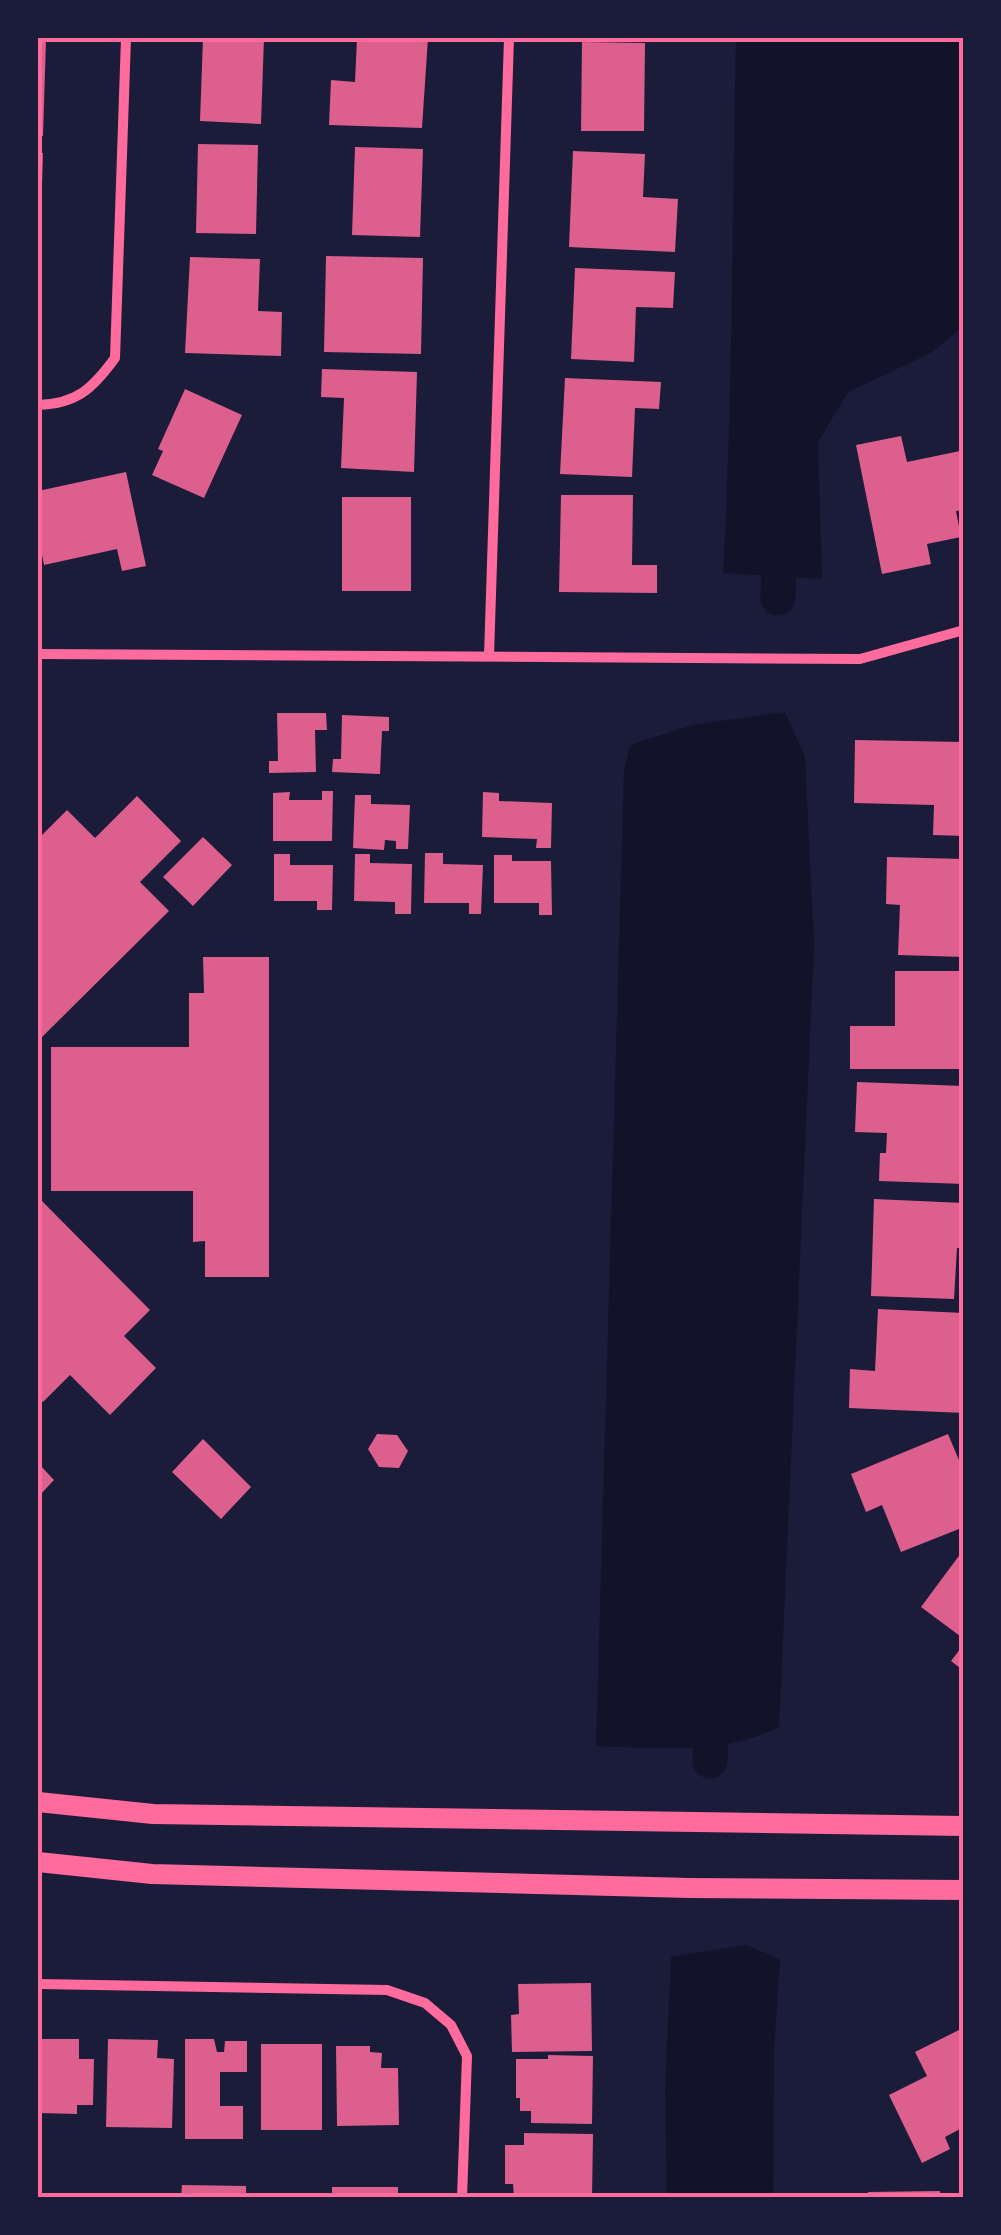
<svg xmlns="http://www.w3.org/2000/svg" width="1001" height="2235" font-family="'PT Sans',sans-serif">
	<style>
		.water { fill: #12122b }
		.lines { fill: none; stroke-linecap: round; stroke-linejoin: round }
		.canal { stroke: #12122b; stroke-width: 35 }
		.building { fill: #dd5f8e }
		.minor { stroke: #ff6b9d; stroke-width: 10 }
		.secondary { stroke: #ff6b9d; stroke-width: 20 }
		.neatline { fill: none; stroke: #ff6b9d; stroke-width: 4 }
	</style>
	<rect width="100%" height="100%" fill="#1b1b3a"/>
	<!-- water -->
	<path class="water" d="M736 38H963V327L931 353 848 392 818 442 822 579 723 573C733 395 732 216 736 38Z
		M785 712 805 757 814 946 779 1727C724 1755 658 1748 596 1746L624 771 630 745 692 725Z
		M746 1945 780 1959 774 2050 773 2197H667L665 2091 671 1957Z"/>
	<g class="lines">
		<!-- canal -->
		<path class="canal" d="M778 598 780 529
			M710 1761 713 1697"/>
	</g>
	<!-- building -->
	<path class="building" d="M203 38H264L261 124 200 121Z
		M357 38H428L422 128 329 125 331 80 355 82Z
		M38 40H46L43 136H38Z
		M582 42 645 43 644 131H581Z
		M198 144 258 145 256 234 196 233Z
		M355 147 423 149 420 237 352 235Z
		M573 151 645 154 643 197 678 199 675 252 569 247Z
		M38 153H43L41 219H38Z
		M326 256 423 258 421 354 324 352Z
		M190 257 260 259 258 311 282 312 281 356 185 353Z
		M575 268 675 272 673 308 636 307 634 362 571 359Z
		M322 369 417 372 414 472 341 468 344 398 321 397Z
		M565 378 661 382 659 409 635 408 632 477 560 474Z
		M185 389 242 415 204 498 152 475 163 451 158 449Z
		M901 436 907 462 960 451 964 470V510L956 511 961 537 927 544 931 564 882 574 856 445Z
		M126 472 146 566 122 571 117 549 44 565 38 535V491Z
		M561 495H633L632 565H657V593L559 592Z
		M342 497H411V591H342Z
		M277 713H326L327 730H315L316 772 269 773V761H278Z
		M342 715 389 717V731H382L380 774 332 772 333 759H341Z
		M855 740 964 742V836L933 835 934 805 854 803Z
		M322 791H333L332 841H273V793L290 792 289 800H322Z
		M483 792 499 793V801L552 803 551 848H536L537 839 482 837Z
		M355 795H371V804L410 805 408 849H396V841L385 840 384 850 353 848Z
		M137 796 181 841 140 882 169 911 38 1041V839L67 810 95 838Z
		M203 837 232 865 193 906 163 877Z
		M425 853H443V864L483 865 481 914H469V903H424Z
		M274 854H290V865H333L332 910H317V901H274Z
		M355 854H370V863L412 864 411 914H395V902L354 901Z
		M494 855H512V861H551L552 915H539V903H494Z
		M887 857 964 859V957L898 955 900 905 886 904Z
		M203 957H269V1277H205V1241L193 1242V1191H51V1047H189V993H204Z
		M895 971H964V1069H850V1026H895Z
		M857 1082 964 1086V1184L879 1181 880 1153H886L887 1133 855 1132Z
		M38 1197 150 1310 124 1336 156 1368 110 1415 70 1375 43 1402 38 1397Z
		M874 1199 964 1203V1248H957L954 1299 871 1296Z
		M878 1309 964 1313V1413L849 1408 850 1369 875 1371Z
		M377 1434 397 1435 408 1451 399 1468 379 1467 368 1449Z
		M948 1434 964 1472V1527L901 1552 882 1505 866 1512 851 1474Z
		M203 1439 251 1487 221 1519 172 1472Z
		M38 1463 54 1480 38 1497Z
		M964 1549V1639L921 1607Z
		M964 1644V1671L951 1661Z
		M591 1983 592 2051 512 2052 511 2015 519 2014 518 1984Z
		M959 2030 964 2040V2127L945 2137 950 2149 922 2163 889 2095 927 2076 915 2052Z
		M38 2039H79V2059H94L93 2105H77V2114L38 2113Z
		M108 2039 158 2040 157 2058 174 2059 172 2128 106 2127Z
		M185 2039H214L217 2052H224L225 2041H247V2072H220V2106H243V2139H185Z
		M261 2044H322V2130H261Z
		M336 2046H370V2052L382 2053 381 2068H398L399 2125 337 2126Z
		M548 2055 593 2056 592 2124 531 2123V2111H520V2098H516V2059H548Z
		M524 2133 593 2134 592 2198H514L513 2184H505V2145H524Z
		M182 2185 246 2186V2198H181Z
		M332 2187H398V2198H332Z
		M940 2191 941 2198H868V2192Z"/>
	<g class="lines">
		<!-- minor -->
		<path class="minor" d="M38 405C77 404 93 388 115 358L126 38
			M38 654 860 659 964 630
			M489 656 509 38
			M38 1984 387 1990 425 2003 451 2025 467 2056 462 2198"/>
		<!-- secondary -->
		<path class="secondary" d="M38 1802 153 1814 964 1826
			M38 1862 152 1874 689 1888 964 1890"/>
	</g>
	<!-- border -->
	<rect width="1001" height="2235" fill="none" stroke="#1b1b3a" stroke-width="80"/>
	<rect x="40" y="40" width="921" height="2155" class="neatline"/>
</svg>
